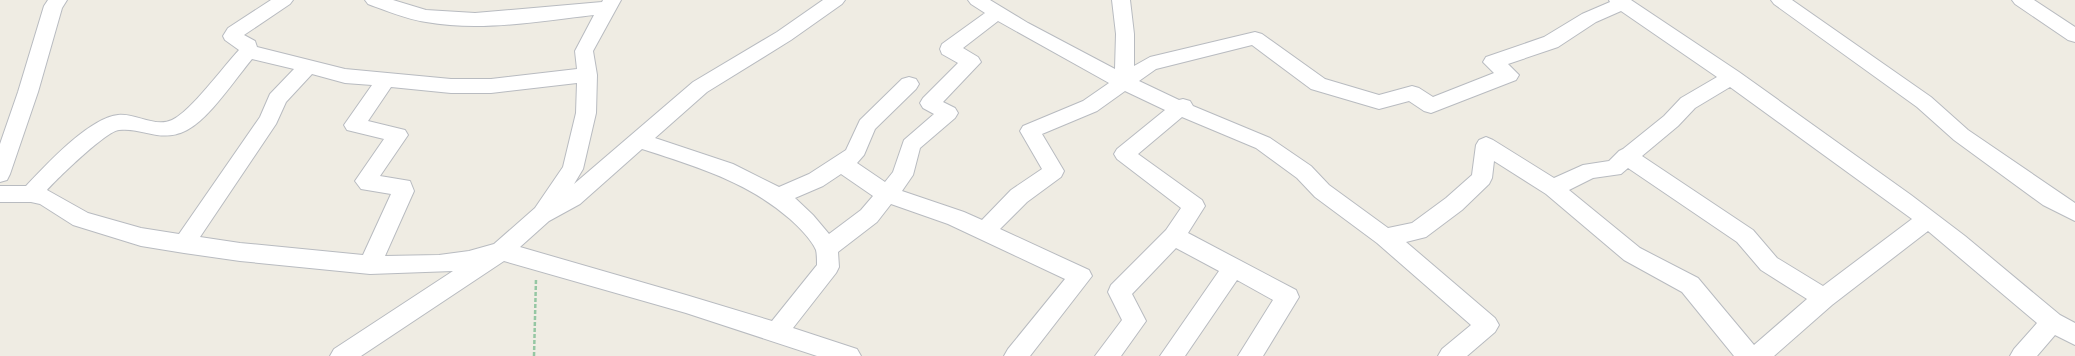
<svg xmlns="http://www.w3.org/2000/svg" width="2075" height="356" font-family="Karla,sans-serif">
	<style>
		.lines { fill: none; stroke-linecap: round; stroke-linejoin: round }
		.minor-casing { stroke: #b8bbc0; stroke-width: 2 }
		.path { stroke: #95c7a3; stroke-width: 2.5; stroke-dasharray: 4 2; stroke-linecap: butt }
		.minor { fill: #fff; fill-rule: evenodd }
	</style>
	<rect width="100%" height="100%" fill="#efece3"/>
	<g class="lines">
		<!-- minor casing -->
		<g class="minor-casing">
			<path id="minor" d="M48 0H67L62 8 38 92 10 174 7 180 0 182V144L18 92 44 6Z
				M271 0H293L290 4 244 35 255 41 257 47 345 69 451 79H491L577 69 575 51 594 15C540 21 481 32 426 22 406 19 387 11 368 4L365 0H393L426 10 475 13 602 2 603 0H621L593 51 597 75 596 113 583 169 574 184 693 82 777 32 823 0H845L842 4 791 40 707 92 655 138 733 164 779 187 809 174 846 150 860 120 902 79 909 77 916 79 919 84 916 89 875 129 864 155 857 163 885 182 893 172 904 140 934 114 923 108 920 103 923 98 958 63 942 54 940 49 942 44 985 13 971 4 968 0H990L1028 23 1115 69 1116 34 1112 0H1130L1134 34V66L1150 57 1255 32 1262 34 1325 79 1379 95 1412 86 1419 88 1433 97 1494 73 1483 62 1486 57 1544 37 1582 14 1610 2 1609 0H1631L1739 72 1911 195 1965 236 2060 315 2075 323V345L2055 335 2037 356H2010L2014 349 2037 323 1928 231 1832 305 1774 356H1734L1682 292 1624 260 1546 194 1494 161 1492 178 1489 184 1462 210 1426 237 1406 242 1495 318 1499 325 1495 332 1467 356H1438L1442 349 1471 325 1377 243 1315 197 1297 178 1256 148 1182 117 1138 154 1202 200 1205 206 1188 233 1296 290 1299 297 1263 356H1238L1273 300 1237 280 1185 356H1160L1219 271 1176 248 1132 294 1146 321 1121 356H1095L1122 320 1108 292 1111 285 1166 230 1181 208 1117 159 1114 154 1117 149 1165 110 1125 91 1097 111 1042 134 1064 171 1061 177 1027 202 1000 229 1089 270 1092 276 1030 356H1004L1008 349 1065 279 948 224 891 204 877 222 838 252 839 267 836 273 793 328 857 349 861 356H817L686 313 504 261 361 356H330L334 349 453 271 370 274 240 261 184 253 141 246 73 225 40 204 31 202H0V186H26C46 165 89 118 118 115 136 113 155 128 172 120 191 111 223 67 239 50L225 40 223 36 228 28ZM1621 11 1717 77 1681 98 1664 116 1623 149 1619 151 1609 161 1583 165 1554 178 1493 140 1486 137 1479 140 1476 145 1472 175 1446 198 1412 223 1388 228 1329 185 1311 166 1270 138 1193 106 1190 101 1183 99 1179 100 1139 81 1156 69 1252 45 1311 89 1379 109 1409 101 1424 111 1431 113 1516 80 1519 75 1508 64 1558 47 1596 22ZM998 21 1109 83 1083 101 1023 126 1020 131 1042 169 1011 190 982 220 964 212 902 191 913 175 920 148 955 118 958 113 955 108 943 102 981 62 978 57 963 48ZM252 59 294 69 270 94 260 117 179 234 141 228 88 213 47 190C57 179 106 131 119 130 144 127 160 144 187 130 209 119 236 78 252 59ZM312 74 345 83 372 85 344 125 347 130 384 139 355 181 361 189 391 194 363 255 240 243 200 237 276 124 286 102ZM577 83 576 113 563 167 535 208 494 244 469 251 439 255 385 256 414 191 410 181 380 176 408 135 405 130 368 121 391 87 451 93H491ZM1730 87 1912 219 1823 286 1777 258 1753 230 1642 156 1678 126 1695 108ZM642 149C695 166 748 182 790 219 799 227 811 239 816 250 817 254 817 260 817 265L772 321 686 295 520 247 549 221 580 204ZM1628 168 1737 242 1761 270 1807 299 1754 345 1698 278 1640 248 1569 190 1593 178 1621 174ZM841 174 873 196 861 210 829 234 813 215 795 198 823 186Z
				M1771 0H1792L1931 97 1968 130 2075 203V221L2043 205 1954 140 1917 107 1774 4Z
				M2012 0H2034L2075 27V42L2068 40 2015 4Z"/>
		</g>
		<!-- path -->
		<path class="path" d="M534 356 536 279"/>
		<!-- minor -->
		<use href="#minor" class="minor"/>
	</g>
</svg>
